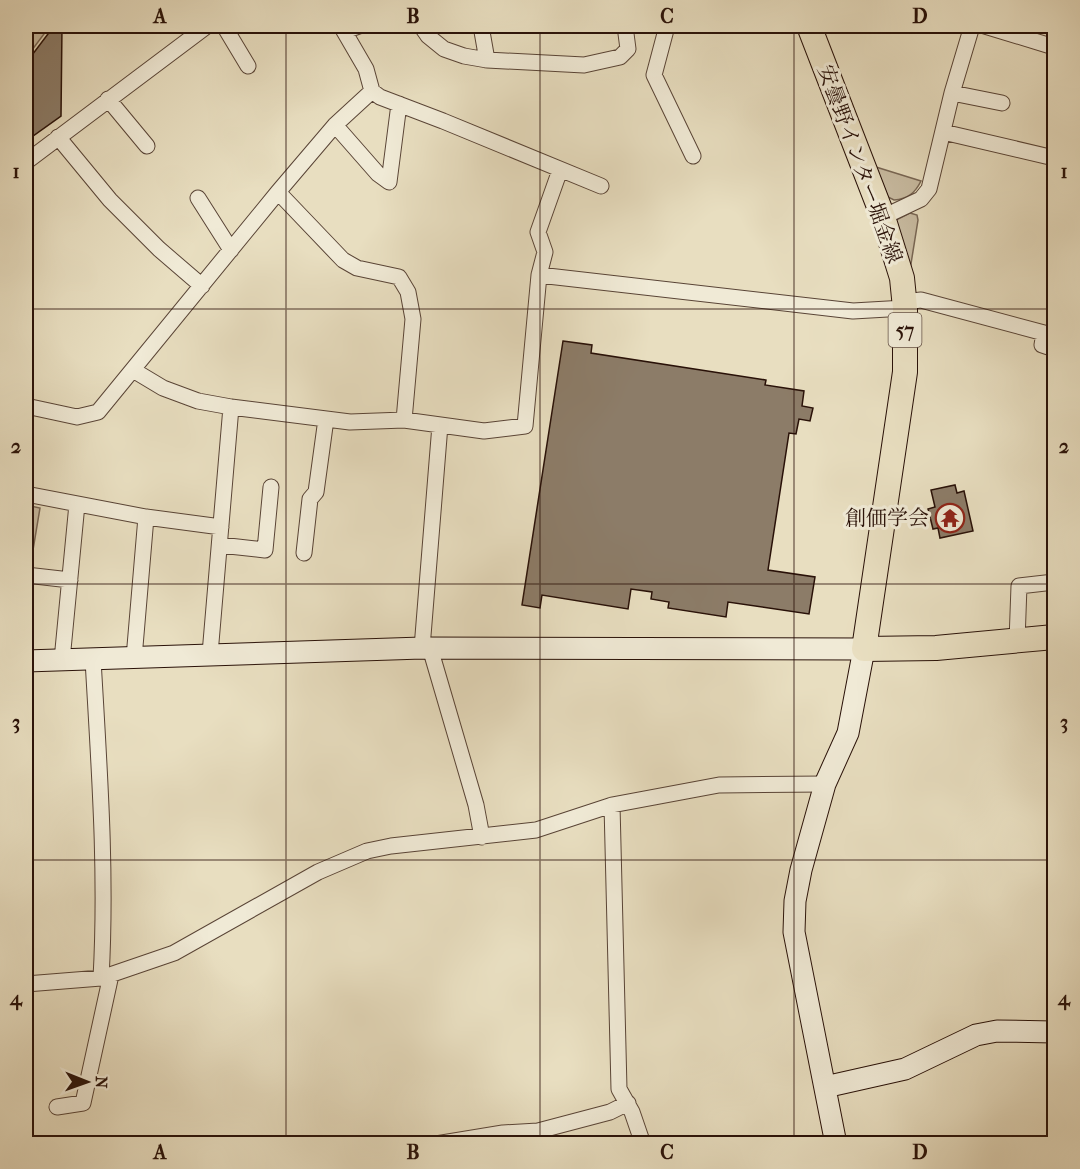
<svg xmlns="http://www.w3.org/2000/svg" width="1080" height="1169" font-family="'IM FELL French Canon','Noto Serif JP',serif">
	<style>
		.green { fill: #c8bba1; stroke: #786654; stroke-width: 1.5 }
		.building { fill: #8c7c68; stroke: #291108; stroke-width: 1.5 }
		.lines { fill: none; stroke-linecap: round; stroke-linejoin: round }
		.street-casing { stroke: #594436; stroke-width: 17 }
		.secondary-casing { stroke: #291108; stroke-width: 23 }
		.primary-casing { stroke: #291108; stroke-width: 26 }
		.street { stroke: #f0ead6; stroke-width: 15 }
		.secondary { stroke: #f0ead6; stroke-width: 21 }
		.primary { stroke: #e8dec0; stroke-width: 24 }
		.grid { fill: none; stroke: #291108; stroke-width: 1.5; stroke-opacity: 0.55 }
		.labels { text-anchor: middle; stroke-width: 6; stroke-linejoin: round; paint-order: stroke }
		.shield { fill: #f0ead6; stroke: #655246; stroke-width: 1.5 }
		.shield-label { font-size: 20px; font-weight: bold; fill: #291108 }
		.street-label { font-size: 21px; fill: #291108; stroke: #f0ead6 }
		.poi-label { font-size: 21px; fill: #291108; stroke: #f0ead6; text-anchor: end }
		.neatline { fill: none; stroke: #291108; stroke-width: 2 }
		.grid-label { font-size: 20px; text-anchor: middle; font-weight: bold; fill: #291108 }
	</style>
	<rect width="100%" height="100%" fill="#e8dec0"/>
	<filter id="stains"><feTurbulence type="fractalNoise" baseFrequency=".00333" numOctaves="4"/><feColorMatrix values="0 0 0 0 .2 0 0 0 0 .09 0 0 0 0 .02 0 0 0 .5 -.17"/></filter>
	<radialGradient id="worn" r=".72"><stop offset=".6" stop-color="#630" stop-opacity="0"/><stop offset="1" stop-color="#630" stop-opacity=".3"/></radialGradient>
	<!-- green -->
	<path class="green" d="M26 26H50L26 58Z
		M876 167 921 181C915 193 908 199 894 200L888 197Z
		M910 213 917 215 918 220 910 270 894 221Z
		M26 505 40 508 33 550 26 549Z"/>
	<!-- building -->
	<path class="building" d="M54 26H62L61 116 26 141V63Z
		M563 341 592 345 591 353 766 380 765 385 804 391 802 406 813 408 810 421 799 419 796 434 789 433 768 570 815 577 809 614 728 602 726 617 668 608 669 602 651 599 652 592 631 589 628 609 542 595 540 608 522 605Z
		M955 485 957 493 964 491 973 531 940 538 938 528 933 529 928 509 935 507 931 490Z"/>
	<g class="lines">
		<!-- street casing -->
		<g class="street-casing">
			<path id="street" d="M224 26 248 66
				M421 26 428 36 444 49 464 56 487 60 584 65 620 57 628 49 625 26
				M481 26 487 60
				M667 26 654 75 693 156
				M985 26 1054 47
				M345 31 359 26
				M372 91 380 97 443 121 601 186
				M952 93 1002 103
				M108 99 147 146
				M335 125 378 174 389 182 399 104
				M943 132 1054 158
				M58 137 110 200 159 249 202 286
				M26 162 207 26
				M278 192 343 260 357 268 399 277 408 292 413 319 404 420
				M198 198 231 250
				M883 217 921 199 929 189 952 93 972 26
				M539 275 545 252 538 232 560 170
				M904 302 921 300 1044 333 1042 345 1054 349
				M133 370 163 388 198 401 231 407 350 422 404 420 484 431 525 426 539 275 853 311 905 308
				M26 406 77 417 98 412 278 192 335 125 372 91 366 69 341 26
				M26 494 146 517 221 527
				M220 545 265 550 271 487
				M304 553 310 499 316 492 326 419
				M26 575 70 580
				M1017 641 1019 586 1054 582
				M422 648 440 425
				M430 648 476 805 482 837
				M210 654 231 407
				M134 658 146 517
				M93 659C99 766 107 871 101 978
				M62 660 77 504
				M612 805 619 1089 632 1112 643 1144
				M26 984 101 978 174 953 318 872 367 851 391 846 536 830 612 805 719 785 825 784
				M57 1107 83 1103 111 975
				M436 1144 503 1133 538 1131 610 1112 628 1103"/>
		</g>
		<!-- secondary casing -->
		<g class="secondary-casing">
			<path id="secondary" d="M26 661 422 648 864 649 848 733 825 784 801 870 795 901 794 932 836 1144
				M825 1087 905 1069 976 1035 997 1031 1054 1032"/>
		</g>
		<!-- primary casing -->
		<g class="primary-casing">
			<path id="primary" d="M809 26 883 217 902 278 905 308V372L864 649 936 648 1054 637"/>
		</g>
		<!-- street -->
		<use href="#street" class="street"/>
		<!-- secondary -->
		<use href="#secondary" class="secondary"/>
		<!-- primary -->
		<use href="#primary" class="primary"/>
	</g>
	<!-- grid -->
	<path class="grid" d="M286 26V1144M540 26V1144M794 26V1144M26 309H1054M26 584H1054M26 860H1054"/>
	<!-- icons -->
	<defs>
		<g id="temple-ring" transform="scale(1.5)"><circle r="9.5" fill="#f0ead6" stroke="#8f2418" stroke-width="1.5"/><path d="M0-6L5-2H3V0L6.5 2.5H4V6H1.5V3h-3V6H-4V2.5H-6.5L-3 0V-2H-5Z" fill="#8f2418"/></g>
	</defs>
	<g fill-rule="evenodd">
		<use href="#temple-ring" x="950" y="518"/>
	</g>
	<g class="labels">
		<!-- shield labels -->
		<rect class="shield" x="888.5" y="313" width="33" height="34" rx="4.5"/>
		<g class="shield-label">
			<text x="905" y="337">57</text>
		</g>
		<!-- street labels -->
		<g class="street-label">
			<text transform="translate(860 164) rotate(70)" y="7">安曇野インター堀金線</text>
		</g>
		<!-- poi labels -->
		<g class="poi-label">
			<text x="929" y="525">創価学会</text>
		</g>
	</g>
	<!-- margin -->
	<rect width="1080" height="1169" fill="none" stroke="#e8dec0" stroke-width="66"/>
	<!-- north arrow -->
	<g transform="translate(87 1082) rotate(91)" stroke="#f0ead6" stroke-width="4.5" paint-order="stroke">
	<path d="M0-4.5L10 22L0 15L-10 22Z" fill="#291108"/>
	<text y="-9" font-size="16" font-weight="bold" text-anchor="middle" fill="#291108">N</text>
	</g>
	<rect x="33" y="33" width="1014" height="1103" class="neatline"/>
	<g class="grid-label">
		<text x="160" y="23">A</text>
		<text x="413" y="23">B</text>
		<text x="667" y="23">C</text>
		<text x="920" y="23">D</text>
		<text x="16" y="178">1</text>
		<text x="1064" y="178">1</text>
		<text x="16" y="453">2</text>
		<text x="1064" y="453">2</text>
		<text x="16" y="729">3</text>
		<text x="1064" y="729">3</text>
		<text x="16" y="1005">4</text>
		<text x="1064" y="1005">4</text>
		<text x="160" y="1159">A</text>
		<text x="413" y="1159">B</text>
		<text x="667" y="1159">C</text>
		<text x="920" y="1159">D</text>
	</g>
	<rect width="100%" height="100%" filter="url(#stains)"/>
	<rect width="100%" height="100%" fill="url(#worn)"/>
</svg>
